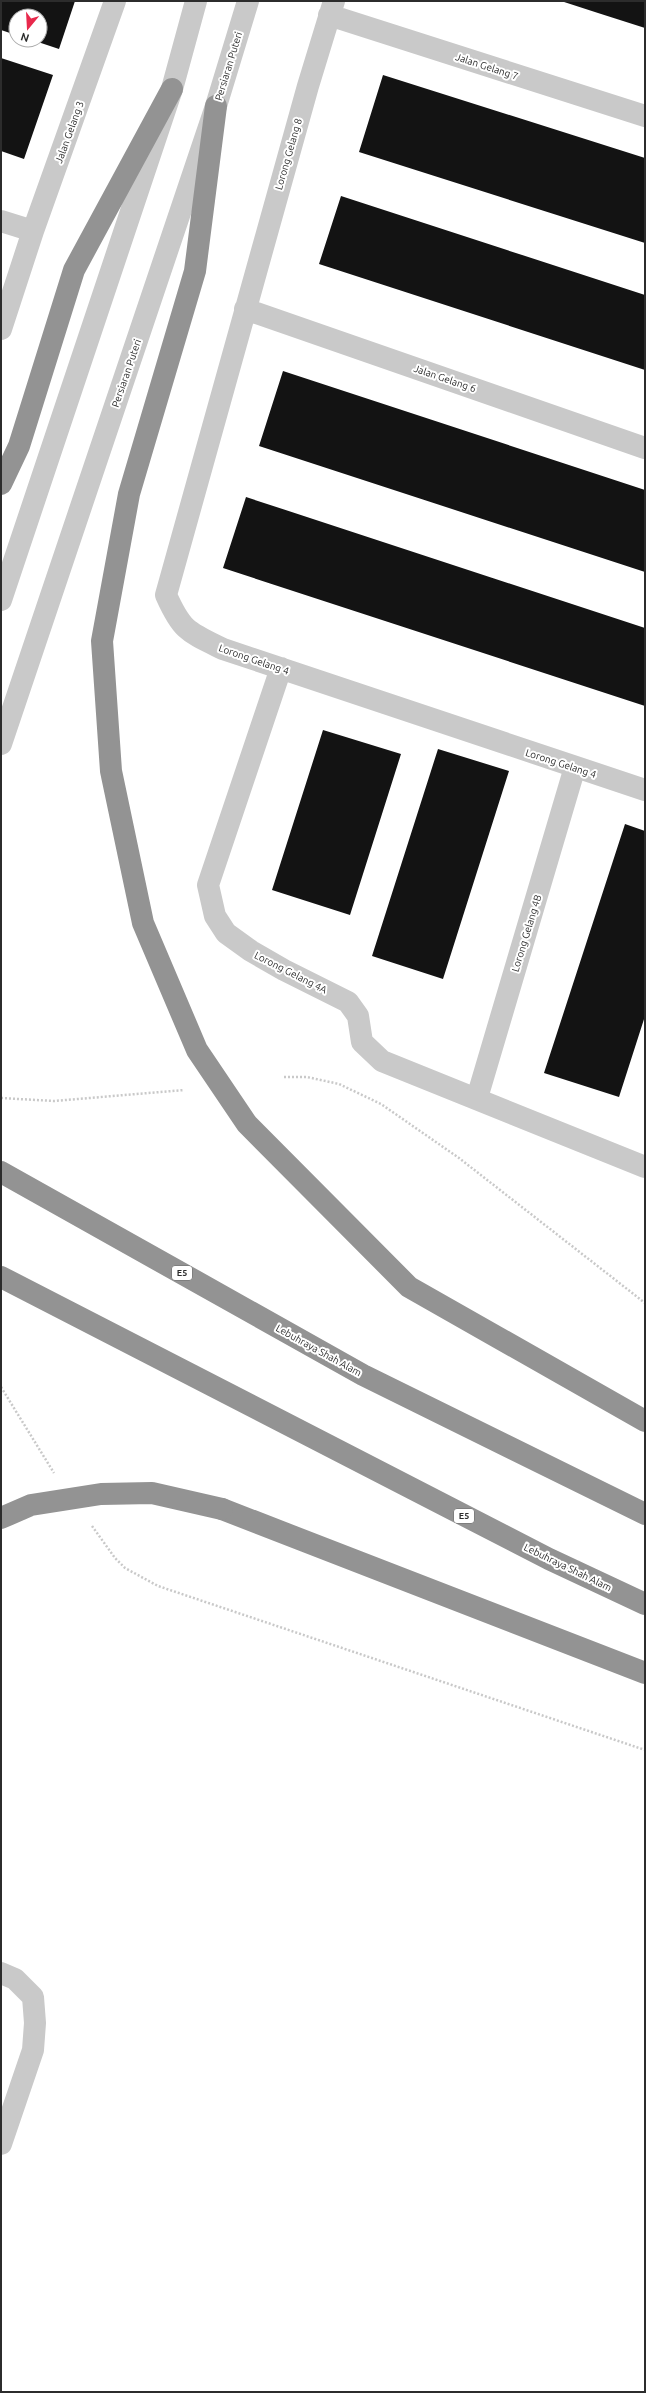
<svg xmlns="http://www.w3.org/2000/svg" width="646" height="2393" font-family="Ubuntu,sans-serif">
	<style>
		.building { fill: #131313 }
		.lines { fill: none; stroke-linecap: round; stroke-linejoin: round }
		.path { stroke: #c9c9c9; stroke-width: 2.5; stroke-dasharray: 2 2; stroke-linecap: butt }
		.minor { stroke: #c9c9c9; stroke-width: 22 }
		.tertiary { stroke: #c9c9c9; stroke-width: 22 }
		.motorway { stroke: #939393; stroke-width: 22 }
		.motorway-bridge { stroke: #939393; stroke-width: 22 }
		.labels { text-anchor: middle; stroke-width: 4; stroke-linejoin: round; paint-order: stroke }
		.shield { fill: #fff; stroke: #6b6b6b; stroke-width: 1 }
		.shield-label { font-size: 9px; font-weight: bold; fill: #2c2c2c }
		.street-label { font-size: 10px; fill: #2c2c2c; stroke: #fff }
	</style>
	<rect width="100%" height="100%" fill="#fff"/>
	<!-- building -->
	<path class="building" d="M1 1H75L59 49 32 40H40V16H16V35L1 30Z
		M561 1H645V28L598 13Z
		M1 58 53 75 24 159 1 151Z
		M383 75 645 158V243L359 152Z
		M341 196 645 295V370L319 264Z
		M283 371 645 490V572L259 446Z
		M246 497 645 628V706L223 568Z
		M323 730 401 754 350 915 272 890Z
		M438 749 509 771 443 979 372 956Z
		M625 824 645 831V1016L619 1097 544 1073Z"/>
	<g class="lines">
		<!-- path -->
		<path class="path" d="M284 1077H307L339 1084 381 1104 459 1158 645 1303
			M1 1098 54 1101 184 1090
			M1 1387 54 1473
			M92 1526 115 1558 125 1568 158 1586 645 1750"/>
		<!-- minor -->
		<path class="minor" d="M334 1 308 86 166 595C182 631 188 632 223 649L645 790
			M329 15 645 116
			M1 221 33 231 115 1
			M245 309 645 448
			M1 329 33 231
			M281 668 208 885 215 916 226 933 251 951 284 970 348 1002 358 1016 362 1042 382 1061 645 1167
			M477 1098 575 767
			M1 1973 15 1979 33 1997 35 2023 33 2050 1 2144"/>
		<!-- tertiary -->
		<path class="tertiary" d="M1 600 172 89 196 1
			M1 744 216 106 248 1"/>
		<!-- motorway -->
		<path class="motorway" d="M216 106 195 271 129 494 102 641 111 771 143 923 197 1050 247 1124 409 1287 645 1421
			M1 484 19 446 74 270 172 89
			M1 1172 363 1375 645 1514
			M1 1277 549 1559 645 1604
			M222 1509 645 1673"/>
		<!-- motorway-bridge -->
		<path class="motorway-bridge" d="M1 1518 31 1505 101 1494 152 1493 222 1509"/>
	</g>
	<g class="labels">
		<!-- shield labels -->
		<g class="shield">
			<rect x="172" y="1266" width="20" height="14" rx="3"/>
			<rect x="454" y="1509" width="20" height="14" rx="3"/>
		</g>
		<g class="shield-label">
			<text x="182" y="1276">E5</text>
			<text x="464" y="1519">E5</text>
		</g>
		<!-- street labels -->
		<g class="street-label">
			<text transform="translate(228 66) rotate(-73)" y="4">Persiaran Puteri</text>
			<text transform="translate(487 66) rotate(18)" y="4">Jalan Gelang 7</text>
			<text transform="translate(69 132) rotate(-70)" y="4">Jalan Gelang 3</text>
			<text transform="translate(288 154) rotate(-74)" y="4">Lorong Gelang 8</text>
			<text transform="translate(126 373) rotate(-71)" y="4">Persiaran Puteri</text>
			<text transform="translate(445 378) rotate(19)" y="4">Jalan Gelang 6</text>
			<text transform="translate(254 659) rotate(19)" y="4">Lorong Gelang 4</text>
			<text transform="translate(561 763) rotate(18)" y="4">Lorong Gelang 4</text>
			<text transform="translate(526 933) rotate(-73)" y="4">Lorong Gelang 4B</text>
			<text transform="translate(291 972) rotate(27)" y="4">Lorong Gelang 4A</text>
			<text transform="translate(319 1350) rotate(29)" y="4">Lebuhraya Shah Alam</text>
			<text transform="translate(568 1567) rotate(26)" y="4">Lebuhraya Shah Alam</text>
		</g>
	</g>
	<!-- border -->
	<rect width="646" height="2393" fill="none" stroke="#2c2c2c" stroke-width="4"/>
	<!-- north arrow -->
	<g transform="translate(28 28) rotate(198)"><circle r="19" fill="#ffffff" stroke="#ababab"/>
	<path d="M0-3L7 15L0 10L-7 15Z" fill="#e8294c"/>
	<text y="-6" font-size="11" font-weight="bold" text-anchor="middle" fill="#2c2c2c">N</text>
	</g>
</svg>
